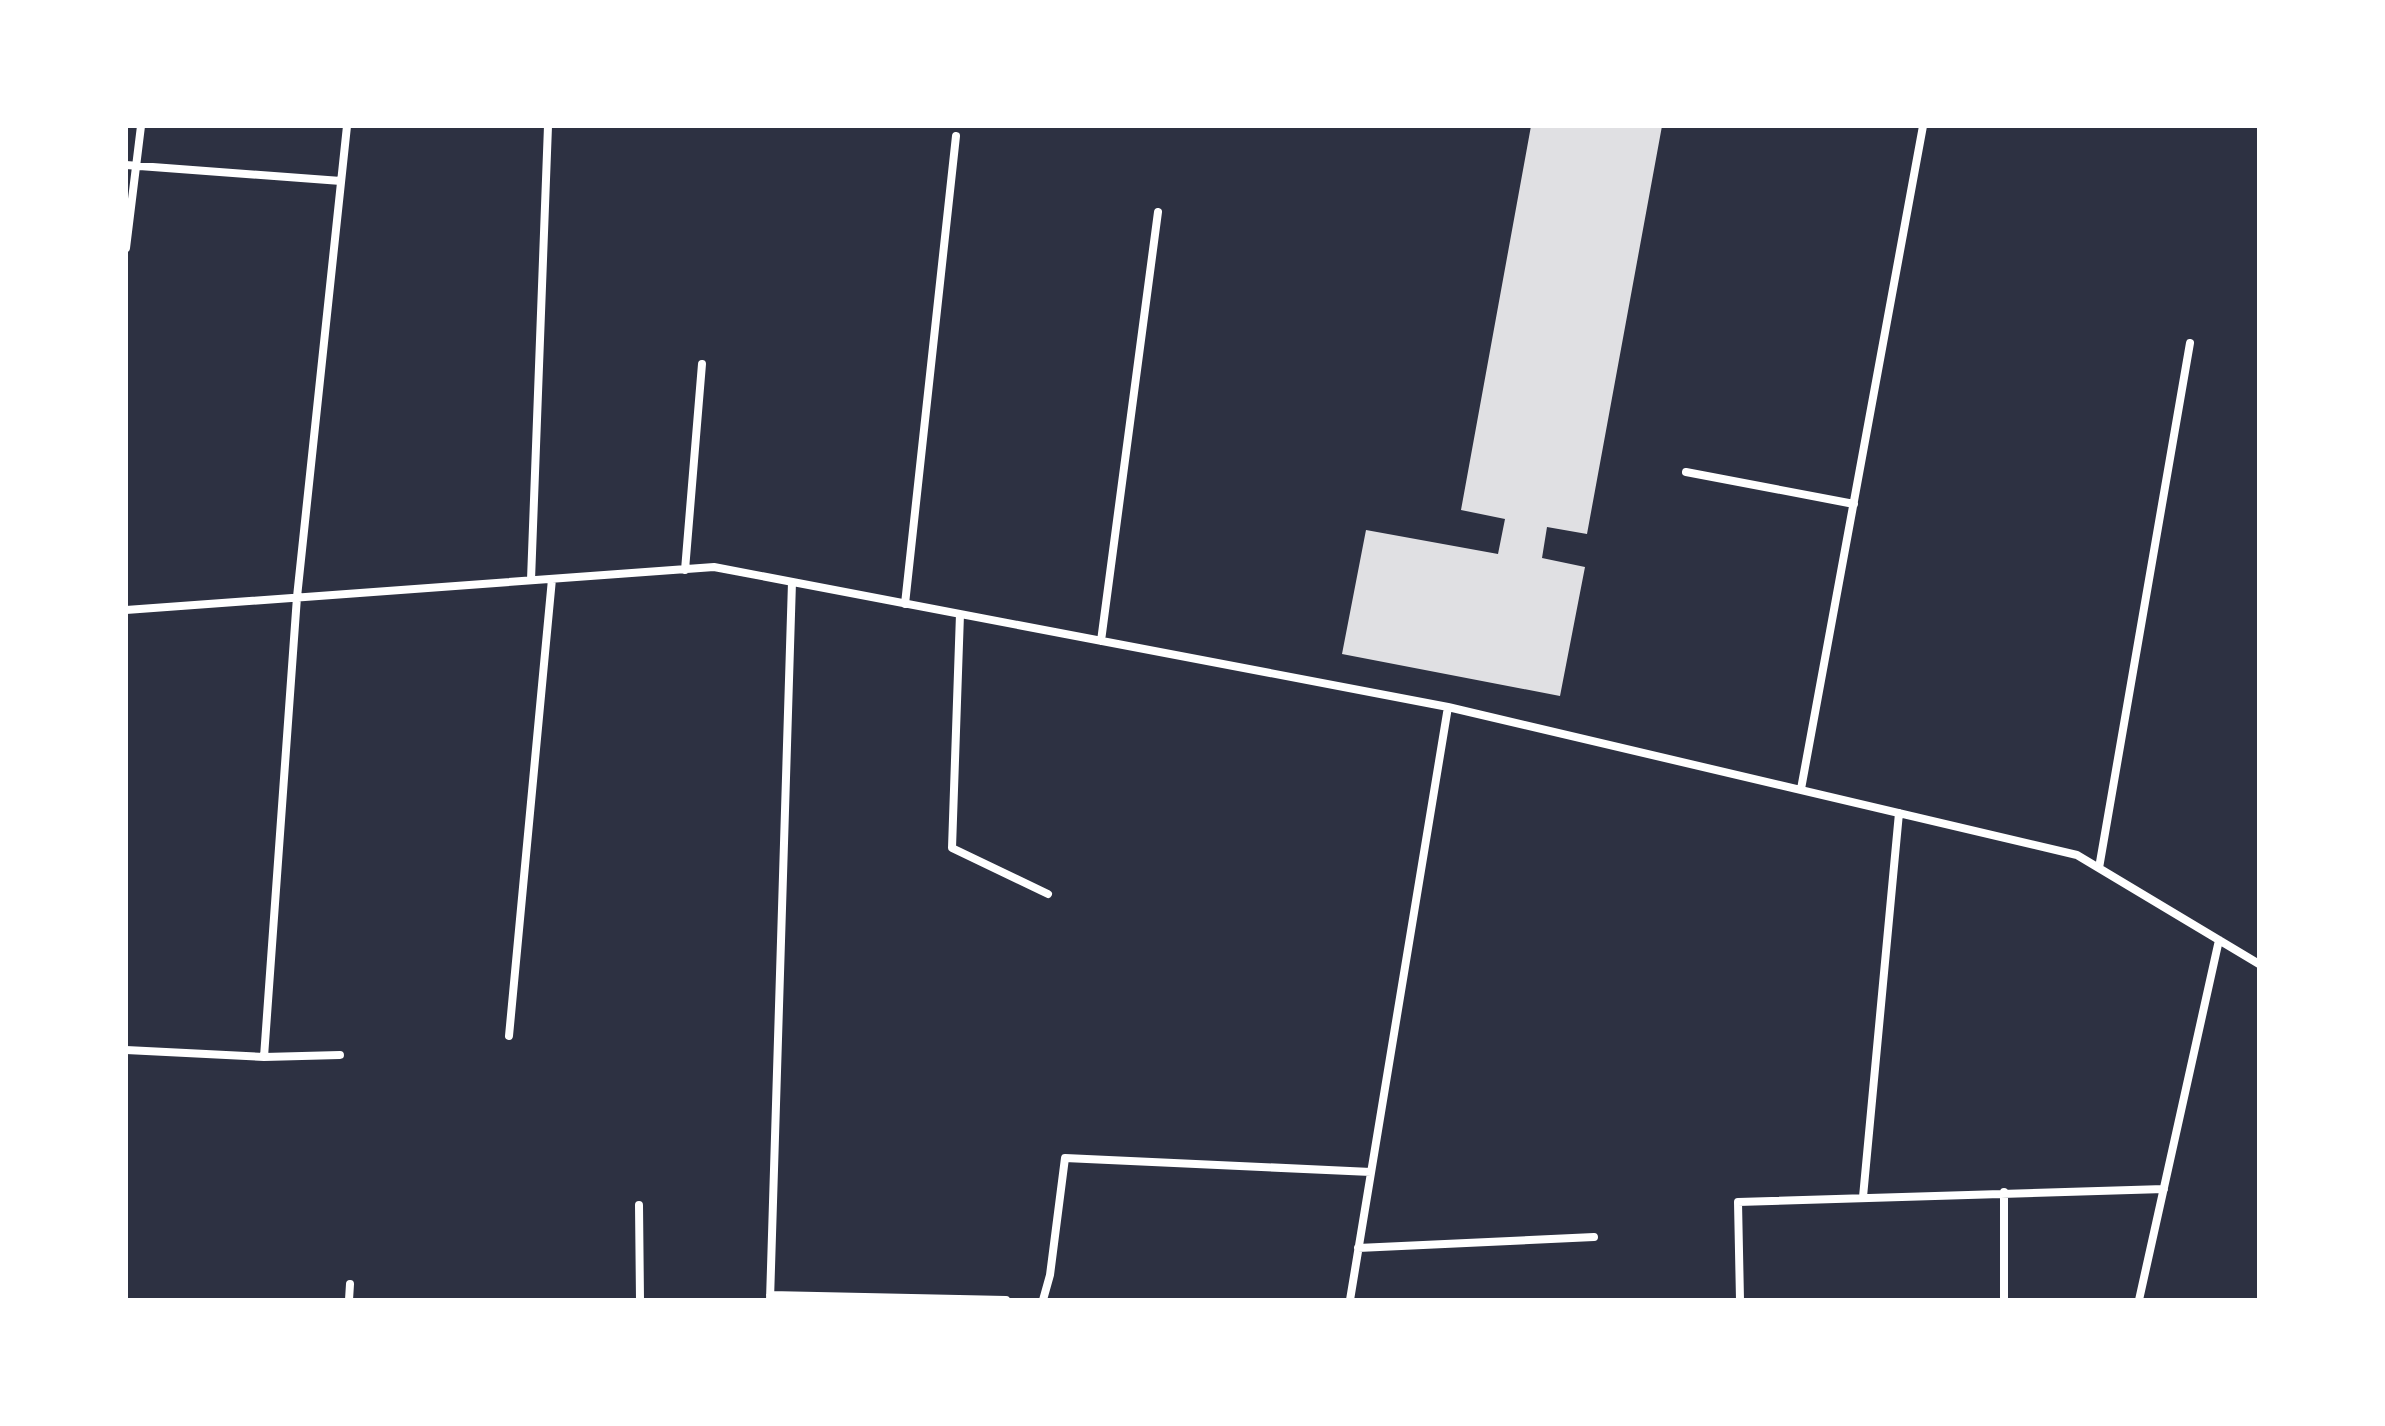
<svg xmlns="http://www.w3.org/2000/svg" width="2385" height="1426" font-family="Montserrat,sans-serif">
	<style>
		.building { fill: #e0e0e3 }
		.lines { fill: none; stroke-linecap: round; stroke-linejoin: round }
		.minor { stroke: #fff; stroke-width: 8 }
	</style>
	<rect width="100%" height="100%" fill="#2d3142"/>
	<!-- building -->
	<path class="building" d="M1531 126H1662L1587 534 1547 527 1542 558 1585 567 1560 696 1342 654 1366 530 1498 554 1505 519 1461 510Z"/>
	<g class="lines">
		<!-- minor -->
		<path class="minor" d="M126 165 341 181
			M126 248 141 126
			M1686 472 1854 504
			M685 570 702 364
			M531 580 548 126
			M905 604 956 136
			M126 610 714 567 1448 707 2077 855 2259 964
			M960 614 952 848 1048 894
			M1101 641 1158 212
			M1801 789 1923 126
			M2099 868 2190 343
			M509 1036 552 579
			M126 1050 264 1057 340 1055
			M264 1057 297 597 347 126
			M1863 1197 1899 813
			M639 1205 640 1300
			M1358 1248 1594 1237
			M770 1295 1006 1300
			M349 1300 350 1284
			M770 1300 792 582
			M1043 1300 1050 1275 1065 1158 1371 1172
			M1350 1300 1448 707
			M1740 1300 1738 1202 2164 1189
			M2004 1300V1192
			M2139 1300 2219 940"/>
	</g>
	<!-- border -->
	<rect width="2385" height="1426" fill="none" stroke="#ffffff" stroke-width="256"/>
</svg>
